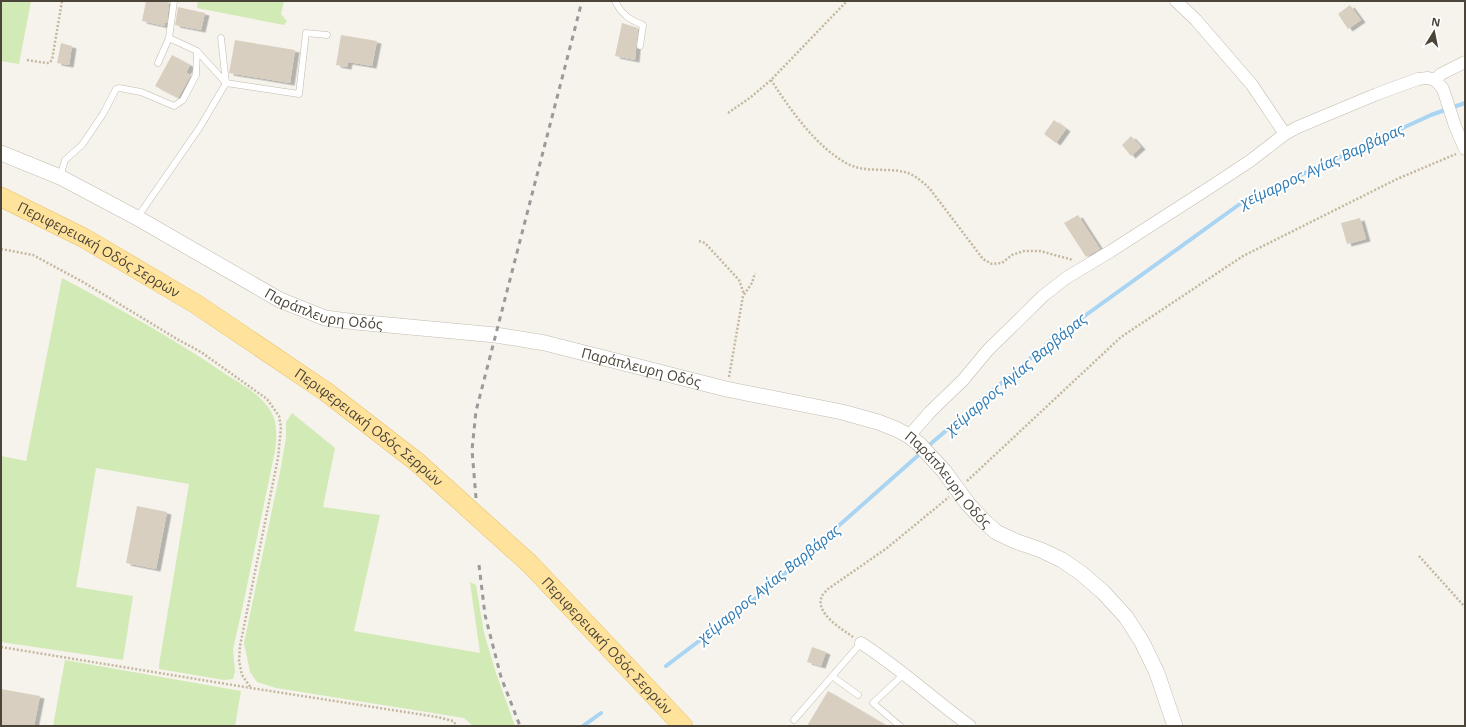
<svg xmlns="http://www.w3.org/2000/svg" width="1466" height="727" font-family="'Open Sans',sans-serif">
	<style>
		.green { fill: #d2eab5 }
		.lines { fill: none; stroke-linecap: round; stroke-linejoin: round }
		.stream { stroke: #a9d4f2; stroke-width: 4 }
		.building { fill: #d8cfc1; filter: url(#shadow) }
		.service-casing { stroke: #c2bbae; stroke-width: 7 }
		.minor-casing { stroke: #c2bbae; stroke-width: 13 }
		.tertiary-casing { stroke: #c2bbae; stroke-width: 16 }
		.primary-casing { stroke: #e6c16a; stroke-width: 20 }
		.path { stroke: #c4b79f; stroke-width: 2.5; stroke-dasharray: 2 2; stroke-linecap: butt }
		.service { stroke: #fff; stroke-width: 6 }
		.minor { stroke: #fff; stroke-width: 12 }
		.tertiary { stroke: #fff; stroke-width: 15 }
		.primary { stroke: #ffe39c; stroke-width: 19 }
		.rail { stroke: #9a9a9a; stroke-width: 3; stroke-dasharray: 5 5; stroke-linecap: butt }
		.labels { text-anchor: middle; stroke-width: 4; stroke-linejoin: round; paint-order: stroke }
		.street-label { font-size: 14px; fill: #4b4439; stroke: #fff }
		.water-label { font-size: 15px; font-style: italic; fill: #2e7ab2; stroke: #fff }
	</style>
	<defs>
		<filter id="shadow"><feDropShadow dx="4.5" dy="2.5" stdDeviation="0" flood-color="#0004"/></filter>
	</defs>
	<rect width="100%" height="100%" fill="#f6f3ec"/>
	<!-- green -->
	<path class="green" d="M1 1H31L19 64 1 61Z
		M198 1H284L281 14 287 21 284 25 197 8Z
		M62 278C118 308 175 339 227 375 241 384 258 393 268 407 278 420 277 436 275 451L243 605 233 649 235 671 233 679 224 680 159 669V665L189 484 96 468 76 587 133 596 123 660 1 642V456L26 461Z
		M292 413 335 448 323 507 380 515 354 631 480 653 470 582 476 585 484 633 497 676 515 726H473L464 718 276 688 257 682 250 672 244 643 280 472 286 438V422Z
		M65 660 241 691 235 726H53Z"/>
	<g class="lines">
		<!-- stream -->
		<path class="stream" d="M927 447 1054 338 1244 201 1431 115 1465 103
			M666 666 765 591 922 452
			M583 726 601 713"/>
	</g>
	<!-- building -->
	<path class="building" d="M146 1H169L167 23H165V26L142 21Z
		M1350 5 1361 20 1348 29 1338 14Z
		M178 7 205 13 201 30 175 25Z
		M622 23 638 28 635 60 615 56Z
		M341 35 377 41 372 66 348 62 347 67 336 65Z
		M235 40 295 50 290 83 229 73Z
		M61 43 72 46 69 65 57 63Z
		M172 55 190 65 186 73 191 75 178 98 155 86Z
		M1054 120 1066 129 1056 143 1044 134Z
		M1131 136 1141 147 1131 156 1122 145Z
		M1078 215 1100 249 1086 257 1064 223Z
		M1360 218 1366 239 1347 244 1341 223Z
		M137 506 167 512 156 569 126 563Z
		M812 647 826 652 821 666 807 662Z
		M1 689 40 696 34 726H1Z
		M828 691 887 726H807Z"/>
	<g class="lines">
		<!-- service casing -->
		<g class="service-casing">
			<path id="service" d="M615 1C622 15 630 20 643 25L640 46
				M221 38 226 83 299 94 306 33 327 35
				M158 63 169 38 174 1
				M60 177 65 160 82 145 103 114 116 89 119 88 141 92 174 106 183 100 196 75 197 51
				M137 218 200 127 226 83 197 51 169 38
				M832 676 858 695
				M794 720 861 643
				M900 726 873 703 904 674"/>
		</g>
		<!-- minor casing -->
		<g class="minor-casing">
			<path id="minor" d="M1176 1 1196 20 1252 85 1285 134
				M1435 80 1441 74 1465 62
				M909 436 930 412 963 380 988 350 1043 296 1066 278 1111 251 1209 188 1250 161 1285 134 1298 127 1377 94 1418 79 1428 78 1435 80 1443 89 1455 126 1465 149
				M861 643C900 668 933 699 970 726"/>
		</g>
		<!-- tertiary casing -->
		<g class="tertiary-casing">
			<g id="tertiary">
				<path id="s1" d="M1 153 60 177 141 220 280 300 325 318 356 322 496 335 545 343 726 389 842 412 878 422 896 429 909 436 919 444 944 471 968 504 982 519 996 532 1015 541 1041 550 1062 560 1081 573 1103 592 1126 617 1142 642 1157 673 1175 726"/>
			</g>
		</g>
		<!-- primary casing -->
		<g class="primary-casing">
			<g id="primary">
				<path id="s2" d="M1 197 84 238 196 304 325 391 417 462 530 564 683 726"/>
			</g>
		</g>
		<!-- path -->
		<path class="path" d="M27 60 46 63H49L52 60 62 1
			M771 80C790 109 817 149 850 165 868 173 889 167 908 173 916 176 924 183 930 189L983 259 992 264 1002 263 1012 255 1024 251H1040L1073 260
			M728 113 751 97 771 80 847 1
			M699 241 705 243 739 280 744 294
			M1 249 33 255 83 282 177 339 201 352 267 399 279 416 281 427 278 458 240 646 239 661 242 675 251 688
			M729 377 743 296 752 283 755 273
			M967 481 1121 337 1243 256 1397 179 1456 154
			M1419 556 1465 607
			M853 637C842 629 814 613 822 596 823 594 826 591 828 589L887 548 949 497
			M1 647 251 688 437 717 453 721 457 726"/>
		<!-- service -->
		<use href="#service" class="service"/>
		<!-- minor -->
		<use href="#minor" class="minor"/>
		<!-- tertiary -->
		<use href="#tertiary" class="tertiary"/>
		<!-- primary -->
		<use href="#primary" class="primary"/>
		<!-- rail -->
		<path class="rail" d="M476 498 472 450 476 411 582 1
			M479 565 485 615 501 677 520 726"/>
	</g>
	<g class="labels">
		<!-- street labels -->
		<g class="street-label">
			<text dy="5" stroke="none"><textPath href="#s2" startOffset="111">Περιφερειακή Οδός Σερρών</textPath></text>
			<text dy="5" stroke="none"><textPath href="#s1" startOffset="361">Παράπλευρη Οδός</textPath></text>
			<text dy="5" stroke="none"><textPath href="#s1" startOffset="685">Παράπλευρη Οδός</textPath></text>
			<text dy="5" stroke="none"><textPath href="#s2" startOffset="435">Περιφερειακή Οδός Σερρών</textPath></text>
			<text dy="5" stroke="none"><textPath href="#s1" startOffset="1021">Παράπλευρη Οδός</textPath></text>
			<text dy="5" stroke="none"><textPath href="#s2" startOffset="759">Περιφερειακή Οδός Σερρών</textPath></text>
		</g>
		<!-- water labels -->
		<g class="water-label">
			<text transform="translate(1322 166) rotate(-25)" y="5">χείμαρρος Αγίας Βαρβάρας</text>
			<text transform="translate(1016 374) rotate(-40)" y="5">χείμαρρος Αγίας Βαρβάρας</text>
			<text transform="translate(769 584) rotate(-39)" y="5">χείμαρρος Αγίας Βαρβάρας</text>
		</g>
	</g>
	<!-- border -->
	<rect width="1466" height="727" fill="none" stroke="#4b4439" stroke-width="4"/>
	<!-- north arrow -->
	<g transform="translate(1434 32) rotate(10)" stroke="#ffffff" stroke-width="3" paint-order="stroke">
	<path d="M0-3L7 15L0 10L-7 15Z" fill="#4b4439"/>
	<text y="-6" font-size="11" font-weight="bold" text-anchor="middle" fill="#4b4439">N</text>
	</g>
</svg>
